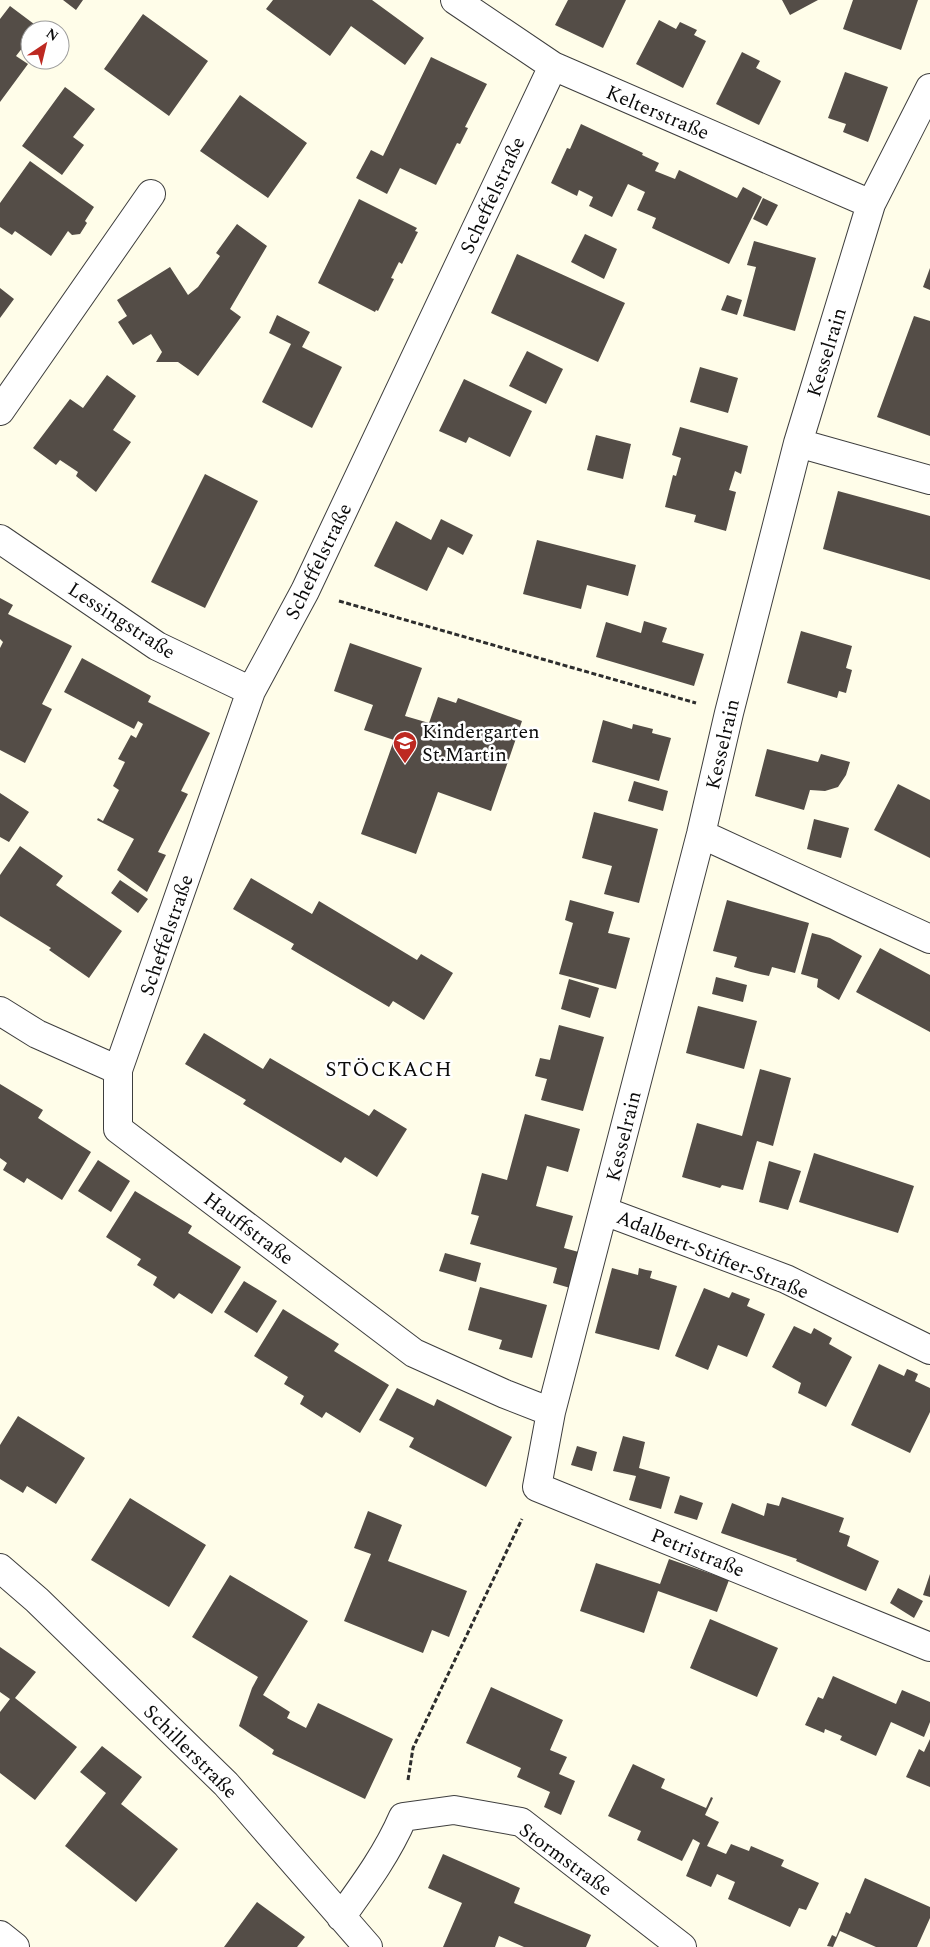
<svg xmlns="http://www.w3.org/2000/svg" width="930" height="1947" font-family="Spectral,serif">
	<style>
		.building { fill: #544d47 }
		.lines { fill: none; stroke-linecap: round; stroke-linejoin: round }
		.street-casing { stroke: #3e3e3e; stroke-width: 30 }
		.path { stroke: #2d2d2d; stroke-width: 3; stroke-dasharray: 5 2.5; stroke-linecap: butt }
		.street { stroke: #fff; stroke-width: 28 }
		.labels { text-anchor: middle; stroke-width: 5; stroke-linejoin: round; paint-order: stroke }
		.street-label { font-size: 20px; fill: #0b0b0b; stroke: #fff }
		.poi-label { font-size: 20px; fill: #0b0b0b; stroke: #fff; text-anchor: start }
		.neighbourhood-label { font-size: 21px; letter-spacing: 1px; fill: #0b0b0b; stroke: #fff }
	</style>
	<rect width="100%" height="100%" fill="#fffde9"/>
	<!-- building -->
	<path class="building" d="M63 0H83L76 10Z
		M273 0H372L424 38 405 65 351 26 330 56 266 9Z
		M568 0H626L603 48 555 25Z
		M782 0H818L790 15Z
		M853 0H918L901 50 843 29Z
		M10 6 38 27 36 30H30V38L16 56 28 64 0 102V19Z
		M143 14 208 61 169 116 104 69Z
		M659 20 676 29 680 22 697 30 694 35 706 41 683 88 636 64Z
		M742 52 760 61 756 68 781 81 759 125 716 104Z
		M431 57 487 84 465 127 468 128 460 144 457 143 436 185 400 168 387 194 356 178 371 150 383 156Z
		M845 72 888 87 868 142 843 132 846 124 828 118Z
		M65 87 95 109 73 137 84 145 62 175 22 146Z
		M240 95 307 143 268 198 200 151Z
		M581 124 643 153 642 155 659 163 655 171 675 179 679 170 737 198 743 187 762 197 729 264 652 228 656 218 637 210 645 192 628 184 612 217 589 206 593 197 579 190 577 196 551 183 567 148 570 149Z
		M30 161 94 207 85 221 87 223 80 234 72 235 68 231 51 256 15 231 12 235 0 227V203Z
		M763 198 778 205 767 226 753 219Z
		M359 199 417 228 415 231 418 232 402 264 399 262 391 278 394 279 378 311 376 310 375 312 318 283Z
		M237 224 267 246 230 309 241 317 198 376 178 362H156L162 352 151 334 133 345 118 322 127 316 117 300 170 267 188 295 198 287 220 256 216 253Z
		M585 234 617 249 604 279 571 262Z
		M754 241 816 258 795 331 743 316 756 267 747 265Z
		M517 254 625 303 598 362 491 313Z
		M930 268V290L923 287Z
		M0 288 14 299 0 318Z
		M727 295 742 300 737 315 721 310Z
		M277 315 310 332 302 347 342 367 312 428 262 402 291 344 269 333Z
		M914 316 930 321V436L877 417Z
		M527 351 563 369 546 404 509 386Z
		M700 367 738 378 728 413 690 402Z
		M107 375 136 396 113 430 131 442 96 492 76 476 78 472 60 460 56 465 33 448 70 399 83 408Z
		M464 379 532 411 510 457 469 437 466 443 439 431Z
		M680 427 748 446 741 474 735 471 729 490 736 492 726 531 694 522 696 515 665 507 673 475 676 476 681 458 672 455Z
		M596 435 631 444 623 479 587 470Z
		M205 474 258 501 205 608 151 582Z
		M838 491 930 516V580L823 549Z
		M441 519 473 535 463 555 448 547 427 591 374 566 396 521 431 540Z
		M537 540 636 565 628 596 587 585 581 609 523 594Z
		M0 598 13 605 8 614 72 646 42 704 52 709 25 763 0 750V648L3 642 0 639Z
		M644 621 667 628 662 642 704 654 694 686 596 657 606 622 641 633Z
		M801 631 852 646 846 668 852 670 846 693 839 691 837 698 787 683Z
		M350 643 422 668 405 716 429 723 438 697 456 703 458 698 522 721 491 811 438 792 416 854 361 834 394 740 364 730 373 705 334 691Z
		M82 658 151 696 148 702 210 733 181 791 188 794 158 852 166 855 147 892 117 870 134 839 97 820 98 818 103 821 119 790 113 786 125 762 118 759 131 735 136 738 143 724 138 721 134 729 64 692Z
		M603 720 632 729 633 724 653 729 652 733 671 738 659 781 592 762Z
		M767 749 818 762 821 754 850 762 846 775 838 787 825 791 810 790 804 810 755 796Z
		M634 781 668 791 663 811 628 801Z
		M898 784 930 800V858L874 830Z
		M0 793 29 812 9 842 0 837Z
		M594 812 658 829 639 903 604 894 612 866 582 858Z
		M814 819 849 828 841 858 807 849Z
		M20 846 63 876 56 885 122 931 89 978 49 950 51 948 0 916V875Z
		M251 878 312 914 319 901 417 960 421 954 453 973 424 1020 393 1001 389 1007 291 949 294 944 233 909Z
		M120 880 148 899 138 913 111 893Z
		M570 900 614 912 608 933 630 938 616 989 559 974 573 923 565 920Z
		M727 900 809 923 795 973 772 967 769 976 751 972 734 967 737 957 713 951Z
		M812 933 830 938 862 956 839 1000 817 987 818 979 801 974Z
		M880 948 930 975V1032L856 992Z
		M716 977 747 985 743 1002 712 994Z
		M569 979 599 988 590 1018 561 1009Z
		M698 1006 757 1021 744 1069 686 1053Z
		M559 1025 604 1037 583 1111 541 1100 547 1079 535 1076 540 1058 550 1060Z
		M204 1033 263 1069 270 1058 369 1116 374 1109 407 1129 377 1177 345 1157 341 1163 243 1104 246 1100 185 1064Z
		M760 1069 791 1078 773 1146 757 1141 743 1190 722 1185 720 1188 682 1177 697 1123 742 1136Z
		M0 1084 43 1110 38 1118 91 1152 62 1200 27 1178 24 1183 3 1170 7 1163 0 1158Z
		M525 1114 580 1129 568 1172 547 1166 536 1206 573 1216 564 1248 586 1254 577 1290 553 1283 557 1268 470 1244 479 1216 471 1214 482 1173 507 1180Z
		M814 1153 914 1186 898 1233 799 1202Z
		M98 1160 130 1181 111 1212 78 1191Z
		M769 1161 801 1171 788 1210 759 1202Z
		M135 1191 192 1226 188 1233 241 1267 212 1314 179 1293 174 1299 153 1285 157 1277 137 1265 141 1259 106 1237Z
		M445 1253 481 1263 476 1282 439 1271Z
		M612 1268 638 1275 639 1268 646 1270 652 1271 650 1278 677 1286 659 1350 595 1333Z
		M244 1281 277 1301 257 1333 224 1312Z
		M480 1287 547 1305 532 1358 499 1349 502 1340 468 1330Z
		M704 1288 729 1298 732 1292 750 1299 747 1306 765 1314 747 1357 718 1345 708 1370 675 1356Z
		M283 1309 339 1344 334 1351 389 1385 360 1433 326 1412 322 1418 300 1404 304 1396 284 1384 288 1377 254 1356Z
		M794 1326 811 1334 814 1328 832 1338 829 1344 852 1357 826 1407 798 1393 801 1383 772 1367Z
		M879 1364 904 1376 907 1369 912 1371 918 1374 915 1381 930 1388V1412L910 1453 851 1425Z
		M397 1388 434 1406 437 1399 512 1437 486 1487 409 1447 414 1438 379 1420Z
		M18 1416 85 1458 56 1504 27 1486 23 1493 0 1479V1445Z
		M623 1436 645 1442 639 1468 670 1477 661 1509 629 1500 636 1476 613 1471Z
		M577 1446 597 1452 592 1471 571 1465Z
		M680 1495 703 1503 697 1520 674 1513Z
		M782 1497 844 1518 839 1532 850 1536 847 1546 879 1561 866 1591 796 1561 797 1559 721 1533 732 1503 764 1516 767 1503 779 1506Z
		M130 1498 206 1545 169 1607 91 1560Z
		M368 1511 402 1525 388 1561 467 1591 449 1637 432 1630 423 1653 344 1621 371 1554 354 1548Z
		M669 1559 729 1580 717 1612 658 1591 644 1633 580 1611 596 1563 660 1584Z
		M930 1574V1597L923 1595Z
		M230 1575 308 1621 263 1695 290 1712 287 1718 306 1728 318 1703 393 1739 365 1799 272 1754 274 1750 239 1726 252 1688 258 1677 192 1637Z
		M898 1588 923 1601 914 1618 890 1603Z
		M710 1619 778 1648 757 1697 690 1668Z
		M0 1647 36 1672 15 1698 77 1747 35 1800 0 1773V1712L10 1699 0 1692Z
		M833 1676 896 1704 902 1690 930 1702V1722L924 1737 891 1722 876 1756 840 1740 842 1736 825 1729 824 1733 805 1725 818 1697 823 1699Z
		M491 1687 563 1720 550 1750 567 1757 559 1774 575 1781 561 1815 544 1807 550 1792 517 1777 521 1768 466 1743Z
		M930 1739V1787L906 1777 919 1749 924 1752Z
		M102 1746 142 1777 121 1804 178 1849 136 1902 65 1846 106 1793 80 1772Z
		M633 1764 665 1779 661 1788 706 1808 711 1797 713 1798 705 1815 719 1822 707 1846 726 1854 731 1844 749 1851 751 1846 784 1860 781 1866 819 1883 806 1910 799 1908 790 1927 728 1899 735 1882 717 1874 711 1887 686 1876 700 1843 693 1839 682 1861 637 1840 641 1831 608 1816Z
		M443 1854 520 1888 514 1903 591 1935 586 1947H524L499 1936 495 1947H443L462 1903 428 1888Z
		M865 1878 930 1907V1918L917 1947H876L840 1931 833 1947 827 1946 832 1935 836 1937 846 1912 850 1914Z
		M257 1902 305 1937 297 1947H224Z"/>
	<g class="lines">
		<!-- street casing -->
		<g class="street-casing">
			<path id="street" d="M455 0 553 66 871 204
				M930 88 871 204 798 443 729 713 701 834 551 1412 537 1487 930 1647
				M0 411 151 194
				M798 443 930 480
				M0 539 157 646 251 691
				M701 834 930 939
				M0 1011 37 1034 118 1070V1129L414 1353 505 1394 551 1412
				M118 1070 251 691 305 591 553 66
				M604 1211 786 1279 930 1350
				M0 1568 37 1600 226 1784 368 1947
				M341 1917C364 1885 387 1854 403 1817L454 1810 521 1822 682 1947
				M0 1935 15 1947"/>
		</g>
		<!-- path -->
		<path class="path" d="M339 601 696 703
			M408 1780 413 1748 522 1519"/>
		<!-- street -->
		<use href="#street" class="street"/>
	</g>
	<!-- icons -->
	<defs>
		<g id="school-pin" transform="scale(1.25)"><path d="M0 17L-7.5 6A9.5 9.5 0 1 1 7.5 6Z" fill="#bd2921" stroke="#fff"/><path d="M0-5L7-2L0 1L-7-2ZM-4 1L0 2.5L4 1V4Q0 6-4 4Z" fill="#fff"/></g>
	</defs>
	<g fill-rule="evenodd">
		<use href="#school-pin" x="405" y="743"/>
	</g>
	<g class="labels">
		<!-- street labels -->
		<g class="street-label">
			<text transform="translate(658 112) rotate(23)" y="7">Kelterstraße</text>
			<text transform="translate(492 195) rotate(-65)" y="7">Scheffelstraße</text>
			<text transform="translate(826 352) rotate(-73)" y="7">Kesselrain</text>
			<text transform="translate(318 561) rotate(-64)" y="7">Scheffelstraße</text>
			<text transform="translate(122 620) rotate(33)" y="7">Lessingstraße</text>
			<text transform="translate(722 744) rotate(-77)" y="7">Kesselrain</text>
			<text transform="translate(166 935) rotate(-71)" y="7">Scheffelstraße</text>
			<text transform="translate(623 1136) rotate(-76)" y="7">Kesselrain</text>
			<text transform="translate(249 1228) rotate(37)" y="7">Hauffstraße</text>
			<text transform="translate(713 1254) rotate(22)" y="7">Adalbert-Stifter-Straße</text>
			<text transform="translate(698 1552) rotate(22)" y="7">Petristraße</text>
			<text transform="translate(191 1751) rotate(45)" y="7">Schillerstraße</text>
			<text transform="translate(566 1859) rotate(36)" y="7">Stormstraße</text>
		</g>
		<!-- poi labels -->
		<g class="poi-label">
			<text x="422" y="738">Kindergarten<tspan x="422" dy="23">St.Martin</tspan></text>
		</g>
		<!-- neighbourhood labels -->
		<g class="neighbourhood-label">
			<text x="389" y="1076">STÖCKACH</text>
		</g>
	</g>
	<!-- north arrow -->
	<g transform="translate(45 45) rotate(35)"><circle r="24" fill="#ffffff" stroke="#9d9d9d"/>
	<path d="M0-4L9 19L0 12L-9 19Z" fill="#bd2921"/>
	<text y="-8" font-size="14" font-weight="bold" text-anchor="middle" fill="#0b0b0b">N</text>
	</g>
</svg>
